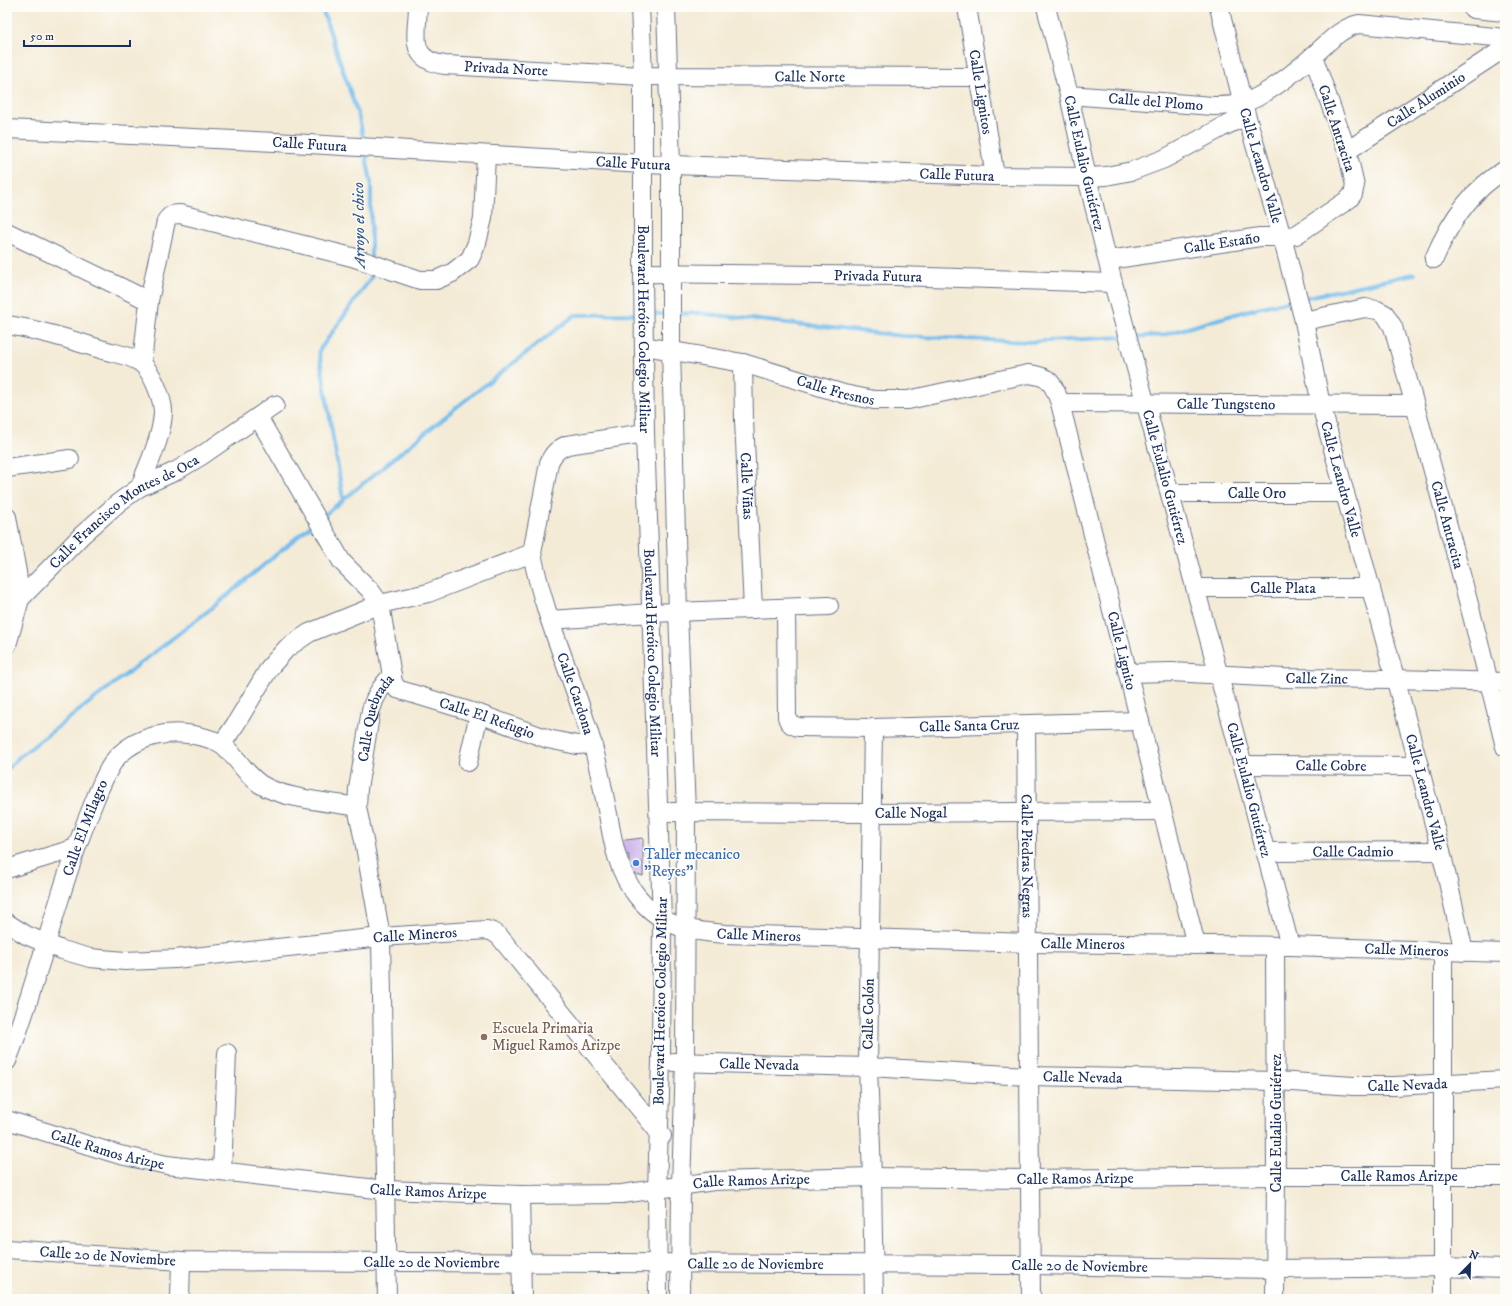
<svg xmlns="http://www.w3.org/2000/svg" width="1512" height="1306" font-family="'IM FELL DW Pica',serif">
	<style>
		.lines { fill: none; stroke-linecap: round; stroke-linejoin: round }
		.stream { stroke: #75bded; stroke-width: 4 }
		.building { fill: #c2a1e8 }
		.minor-casing { stroke: #677188; stroke-width: 20 }
		.major-casing { stroke: #677188; stroke-width: 24 }
		.minor { stroke: #fff; stroke-width: 18 }
		.major { stroke: #fff; stroke-width: 22 }
		.shop-dot { fill: #3f7fe0; stroke: #fdfcf7; stroke-width: 1.5 }
		.education-dot { fill: #8d6e63; stroke: #fdfcf7; stroke-width: 1.5 }
		.labels { text-anchor: middle; stroke-width: 3; stroke-linejoin: round; paint-order: stroke }
		.street-label { font-size: 15px; fill: #1b2f5e; stroke: #fdfcf7 }
		.shop-label { font-size: 15px; fill: #366cbe; stroke: #fdfcf7; text-anchor: start }
		.education-label { font-size: 15px; fill: #785e54; stroke: #fdfcf7; text-anchor: start }
		.water-label { font-size: 16px; font-style: italic; fill: #365a89; stroke: #fdfcf7 }
	</style>
	<rect width="100%" height="100%" fill="#fdfcf7"/>
	<filter id="ink" filterUnits="userSpaceOnUse"><feTurbulence type="fractalNoise" baseFrequency=".025" numOctaves="2"/><feDisplacementMap in="SourceGraphic" scale="8" xChannelSelector="R" yChannelSelector="G"/><feConvolveMatrix kernelMatrix="1 2 1 2 8 2 1 2 1" color-interpolation-filters="sRGB"/></filter>
	<filter id="wash" filterUnits="userSpaceOnUse"><feTurbulence type="fractalNoise" baseFrequency=".012" numOctaves="4" result="noise"/><feDisplacementMap in="SourceGraphic" scale="16" xChannelSelector="R" yChannelSelector="G"/><feGaussianBlur stdDeviation="0.9" result="paint"/><feColorMatrix in="noise" values="0 0 0 0 0 0 0 0 0 0 0 0 0 0 0 0 0 1.4 0 .05"/><feComposite in="paint" operator="in"/></filter>
	<g filter="url(#wash)">
		<rect width="100%" height="100%" fill="#f4ebd6"/>
		<g class="lines">
			<!-- stream -->
			<path class="stream" d="M323 11 359 118 364 142
				M365 151 371 182V258
				M1303 298 1414 274
				M647 314H667
				M675 314 697 313 903 336 1029 342 1123 337
				M1132 337 1163 335 1257 308 1294 300
				M343 499 319 351 371 278V268
				M322 517 458 406 575 315 639 314
				M7 770 19 757 217 604 314 523"/>
		</g>
		<g id="blocks">
			<!-- building -->
			<path class="building" d="M643 838V876L629 872V855L618 852V841Z"/>
		</g>
	</g>
	<g filter="url(#ink)">
		<use href="#blocks" fill-opacity="0" stroke="#677188" stroke-width="1"/>
		<g class="lines">
			<!-- minor casing -->
			<g class="minor-casing">
				<g id="minor">
					<path id="s1" d="M418 7C417 36 408 60 445 65L643 76 978 77"/>
					<path id="s2" d="M640 7 643 76V273L645 433 662 919 661 1061 657 1190 658 1299"/>
					<path d="M666 7 671 165V350L673 420 678 613 686 811 685 1062 681 1186 680 1299"/>
					<path id="s3" d="M967 7 995 176"/>
					<path id="s4" d="M1046 7 1069 95 1087 177 1113 283 1243 765 1290 946"/>
					<path id="s5" d="M1219 7 1243 104 1282 237 1304 321 1321 405 1419 766 1441 851 1464 952"/>
					<path id="s6" d="M1069 95 1213 106C1223 106 1234 106 1243 103 1266 96 1296 71 1314 55 1328 43 1340 28 1359 24L1505 38"/>
					<path id="s7" d="M7 129 275 142 643 164 995 176 1087 177 1106 176 1132 171 1164 159 1221 128 1246 116"/>
					<path id="s8" d="M1347 151 1505 48"/>
					<path d="M7 232 149 301"/>
					<path d="M1434 259C1449 223 1472 189 1505 170"/>
					<path id="s9" d="M1109 260 1260 237H1282L1296 235 1349 199 1353 194 1355 185 1347 151 1313 56"/>
					<path id="s10" d="M643 273 897 276 1113 283"/>
					<path id="s11" d="M1304 321 1365 308 1377 310 1385 314 1393 327C1432 466 1471 606 1505 747"/>
					<path d="M7 325C41 330 74 341 107 351 118 354 132 356 141 363 152 371 163 399 163 412 162 438 148 464 140 487"/>
					<path id="s12" d="M644 346 743 363 844 394 874 400H908L1028 374C1050 376 1053 383 1060 403L1196 945"/>
					<path d="M142 363 149 301 166 221C170 215 173 214 180 214L352 257 420 280H436L452 273 470 259 477 243 483 218 486 155"/>
					<path id="s13" d="M743 363 744 420 753 609"/>
					<path id="s14" d="M1060 403 1415 405"/>
					<path id="s15" d="M258 417 342 562 370 590 380 604 393 682 397 689 479 714 548 739 577 745 593 744"/>
					<path id="s16" d="M645 433 567 445C558 449 553 453 549 463L532 553C544 618 574 679 592 743 599 766 603 791 608 814 613 844 618 872 637 896 662 927 688 931 726 934L1028 943 1290 946 1505 953"/>
					<path d="M7 468 70 459"/>
					<path id="s17" d="M1170 493H1345"/>
					<path d="M7 517 17 572 20 599"/>
					<path id="s18" d="M1196 588H1371"/>
					<path id="s19" d="M786 608 787 717C789 724 792 725 798 727L873 728 1140 721"/>
					<path d="M550 620 651 613 829 606"/>
					<path id="s20" d="M7 645 20 599 82 535 118 503 140 487 176 471 201 456 275 405"/>
					<path id="s21" d="M1128 673 1171 672 1284 678 1396 679 1505 682"/>
					<path id="s22" d="M1026 725 1031 1299"/>
					<path d="M873 728 868 1067 872 1177 874 1299"/>
					<path d="M222 744 235 725 270 667 287 648 309 633 380 604 428 593 532 553"/>
					<path d="M468 762 479 714"/>
					<path id="s23" d="M1243 765 1419 766"/>
					<path id="s24" d="M659 812 873 813 1162 811"/>
					<path id="s25" d="M1265 852 1441 851"/>
					<path d="M7 869 76 848"/>
					<path id="s26" d="M7 923 26 935 62 950 90 958 125 961 175 959 381 937 487 930 493 932 499 936 662 1136"/>
					<path id="s27" d="M7 1061C39 980 57 893 90 812 97 795 106 769 118 756 138 736 168 730 194 735 203 737 215 739 223 745 228 749 232 755 237 760 243 768 252 778 260 784 283 799 329 802 357 807"/>
					<path id="s28" d="M674 1062 868 1067 1029 1076 1276 1081 1354 1086H1395L1505 1080"/>
					<path id="s29" d="M7 1120 120 1155 167 1165 385 1190 520 1195 622 1194 714 1181 872 1177 1030 1179 1276 1176H1505"/>
					<path d="M222 1171 227 1053"/>
					<path d="M520 1195 522 1299"/>
					<path id="s30" d="M7 1249 181 1261 1031 1265 1275 1269 1443 1267 1505 1269"/>
					<path d="M180 1299 181 1261"/>
					<path id="s31" d="M387 1299 381 937 365 846 357 807 358 789 371 710C375 695 382 686 392 675"/>
					<path d="M1275 1299 1276 1176 1275 946"/>
					<path d="M1443 1299V951"/>
				</g>
			</g>
			<!-- major casing -->
			<g class="major-casing">
				<path id="major" d="M1474 7 1505 10"/>
			</g>
			<!-- minor -->
			<use href="#minor" class="minor"/>
			<!-- major -->
			<use href="#major" class="major"/>
		</g>
	</g>
	<!-- markers -->
	<circle class="shop-dot" cx="636" cy="863" r="4"/>
	<circle class="education-dot" cx="484" cy="1037" r="4"/>
	<g class="labels">
		<!-- street labels -->
		<g class="street-label">
			<text dy="5" stroke="none"><textPath href="#s1" startOffset="136">Privada Norte</textPath></text>
			<text dy="5" stroke="none"><textPath href="#s1" startOffset="440">Calle Norte</textPath></text>
			<text dy="5" stroke="none"><textPath href="#s3" startOffset="86">Calle Lignitos</textPath></text>
			<text dy="5" stroke="none"><textPath href="#s8" startOffset="94">Calle Aluminio</textPath></text>
			<text dy="5" stroke="none"><textPath href="#s6" startOffset="87">Calle del Plomo</textPath></text>
			<text transform="translate(1337 128) rotate(72)" y="5">Calle Antracita</text>
			<text dy="5" stroke="none"><textPath href="#s7" startOffset="303">Calle Futura</textPath></text>
			<text dy="5" stroke="none"><textPath href="#s7" startOffset="627">Calle Futura</textPath></text>
			<text dy="5" stroke="none"><textPath href="#s4" startOffset="161">Calle Eulalio Gutiérrez</textPath></text>
			<text dy="5" stroke="none"><textPath href="#s5" startOffset="164">Calle Leandro Valle</textPath></text>
			<text dy="5" stroke="none"><textPath href="#s7" startOffset="951">Calle Futura</textPath></text>
			<text dy="5" stroke="none"><textPath href="#s9" startOffset="114">Calle Estaño</textPath></text>
			<text dy="5" stroke="none"><textPath href="#s10" startOffset="235">Privada Futura</textPath></text>
			<text dy="5" stroke="none"><textPath href="#s2" startOffset="322">Boulevard Heróico Colegio Militar</textPath></text>
			<text dy="5" stroke="none"><textPath href="#s12" startOffset="197">Calle Fresnos</textPath></text>
			<text dy="5" stroke="none"><textPath href="#s14" startOffset="166">Calle Tungsteno</textPath></text>
			<text dy="5" stroke="none"><textPath href="#s4" startOffset="485">Calle Eulalio Gutiérrez</textPath></text>
			<text dy="5" stroke="none"><textPath href="#s5" startOffset="488">Calle Leandro Valle</textPath></text>
			<text dy="5" stroke="none"><textPath href="#s13" startOffset="123">Calle Viñas</textPath></text>
			<text dy="5" stroke="none"><textPath href="#s17" startOffset="87">Calle Oro</textPath></text>
			<text dy="5" stroke="none"><textPath href="#s20" startOffset="185">Calle Francisco Montes de Oca</textPath></text>
			<text dy="5" stroke="none"><textPath href="#s11" startOffset="304">Calle Antracita</textPath></text>
			<text dy="5" stroke="none"><textPath href="#s18" startOffset="87">Calle Plata</textPath></text>
			<text dy="5" stroke="none"><textPath href="#s12" startOffset="696">Calle Lignito</textPath></text>
			<text dy="5" stroke="none"><textPath href="#s2" startOffset="646">Boulevard Heróico Colegio Militar</textPath></text>
			<text dy="5" stroke="none"><textPath href="#s21" startOffset="189">Calle Zinc</textPath></text>
			<text dy="5" stroke="none"><textPath href="#s16" startOffset="344">Calle Cardona</textPath></text>
			<text dy="5" stroke="none"><textPath href="#s15" startOffset="406">Calle El Refugio</textPath></text>
			<text dy="5" stroke="none"><textPath href="#s31" startOffset="586">Calle Quebrada</textPath></text>
			<text dy="5" stroke="none"><textPath href="#s19" startOffset="296">Calle Santa Cruz</textPath></text>
			<text dy="5" stroke="none"><textPath href="#s23" startOffset="88">Calle Cobre</textPath></text>
			<text dy="5" stroke="none"><textPath href="#s4" startOffset="809">Calle Eulalio Gutiérrez</textPath></text>
			<text dy="5" stroke="none"><textPath href="#s5" startOffset="812">Calle Leandro Valle</textPath></text>
			<text dy="5" stroke="none"><textPath href="#s24" startOffset="252">Calle Nogal</textPath></text>
			<text dy="5" stroke="none"><textPath href="#s27" startOffset="246">Calle El Milagro</textPath></text>
			<text dy="5" stroke="none"><textPath href="#s25" startOffset="88">Calle Cadmio</textPath></text>
			<text dy="5" stroke="none"><textPath href="#s22" startOffset="131">Calle Piedras Negras</textPath></text>
			<text dy="5" stroke="none"><textPath href="#s26" startOffset="417">Calle Mineros</textPath></text>
			<text dy="5" stroke="none"><textPath href="#s16" startOffset="690">Calle Mineros</textPath></text>
			<text dy="5" stroke="none"><textPath href="#s16" startOffset="1014">Calle Mineros</textPath></text>
			<text dy="5" stroke="none"><textPath href="#s16" startOffset="1338">Calle Mineros</textPath></text>
			<text transform="translate(660 1001) rotate(-89)" y="5">Boulevard Heróico Colegio Militar</text>
			<text transform="translate(868 1014) rotate(-89)" y="5">Calle Colón</text>
			<text dy="5" stroke="none"><textPath href="#s28" startOffset="85">Calle Nevada</textPath></text>
			<text dy="5" stroke="none"><textPath href="#s28" startOffset="409">Calle Nevada</textPath></text>
			<text dy="5" stroke="none"><textPath href="#s28" startOffset="734">Calle Nevada</textPath></text>
			<text transform="translate(1276 1123) rotate(-90)" y="5">Calle Eulalio Gutiérrez</text>
			<text dy="5" stroke="none"><textPath href="#s29" startOffset="105">Calle Ramos Arizpe</textPath></text>
			<text dy="5" stroke="none"><textPath href="#s29" startOffset="1401">Calle Ramos Arizpe</textPath></text>
			<text dy="5" stroke="none"><textPath href="#s29" startOffset="1077">Calle Ramos Arizpe</textPath></text>
			<text dy="5" stroke="none"><textPath href="#s29" startOffset="753">Calle Ramos Arizpe</textPath></text>
			<text dy="5" stroke="none"><textPath href="#s29" startOffset="429">Calle Ramos Arizpe</textPath></text>
			<text dy="5" stroke="none"><textPath href="#s30" startOffset="101">Calle 20 de Noviembre</textPath></text>
			<text dy="5" stroke="none"><textPath href="#s30" startOffset="425">Calle 20 de Noviembre</textPath></text>
			<text dy="5" stroke="none"><textPath href="#s30" startOffset="749">Calle 20 de Noviembre</textPath></text>
			<text dy="5" stroke="none"><textPath href="#s30" startOffset="1073">Calle 20 de Noviembre</textPath></text>
		</g>
		<!-- shop labels -->
		<g class="shop-label">
			<text x="644" y="859">Taller mecanico<tspan x="644" dy="17">"Reyes"</tspan></text>
		</g>
		<!-- education labels -->
		<g class="education-label">
			<text x="492" y="1033">Escuela Primaria<tspan x="492" dy="17">Miguel Ramos Arizpe</tspan></text>
		</g>
		<!-- water labels -->
		<g class="water-label">
			<text transform="translate(358 225) rotate(-91)" y="6">Arroyo el chico</text>
		</g>
	</g>
	<!-- margin -->
	<rect width="1512" height="1306" fill="none" stroke="#fdfcf7" stroke-width="24"/>
	<!-- north arrow -->
	<g transform="translate(1470 1264) rotate(23)" stroke="#fdfcf7" stroke-width="3" paint-order="stroke">
	<path d="M0-3L7 15L0 10L-7 15Z" fill="#1b2f5e"/>
	<text y="-6" font-size="11" font-weight="bold" text-anchor="middle" fill="#1b2f5e">N</text>
	</g>
	<!-- scale -->
	<path d="M24 40v6h106v-6" fill="none" stroke="#1b2f5e" stroke-width="2"/>
	<text x="30" y="40" font-size="12" fill="#1b2f5e" stroke="#fdfcf7" stroke-width="3" paint-order="stroke">50 m</text>
</svg>
